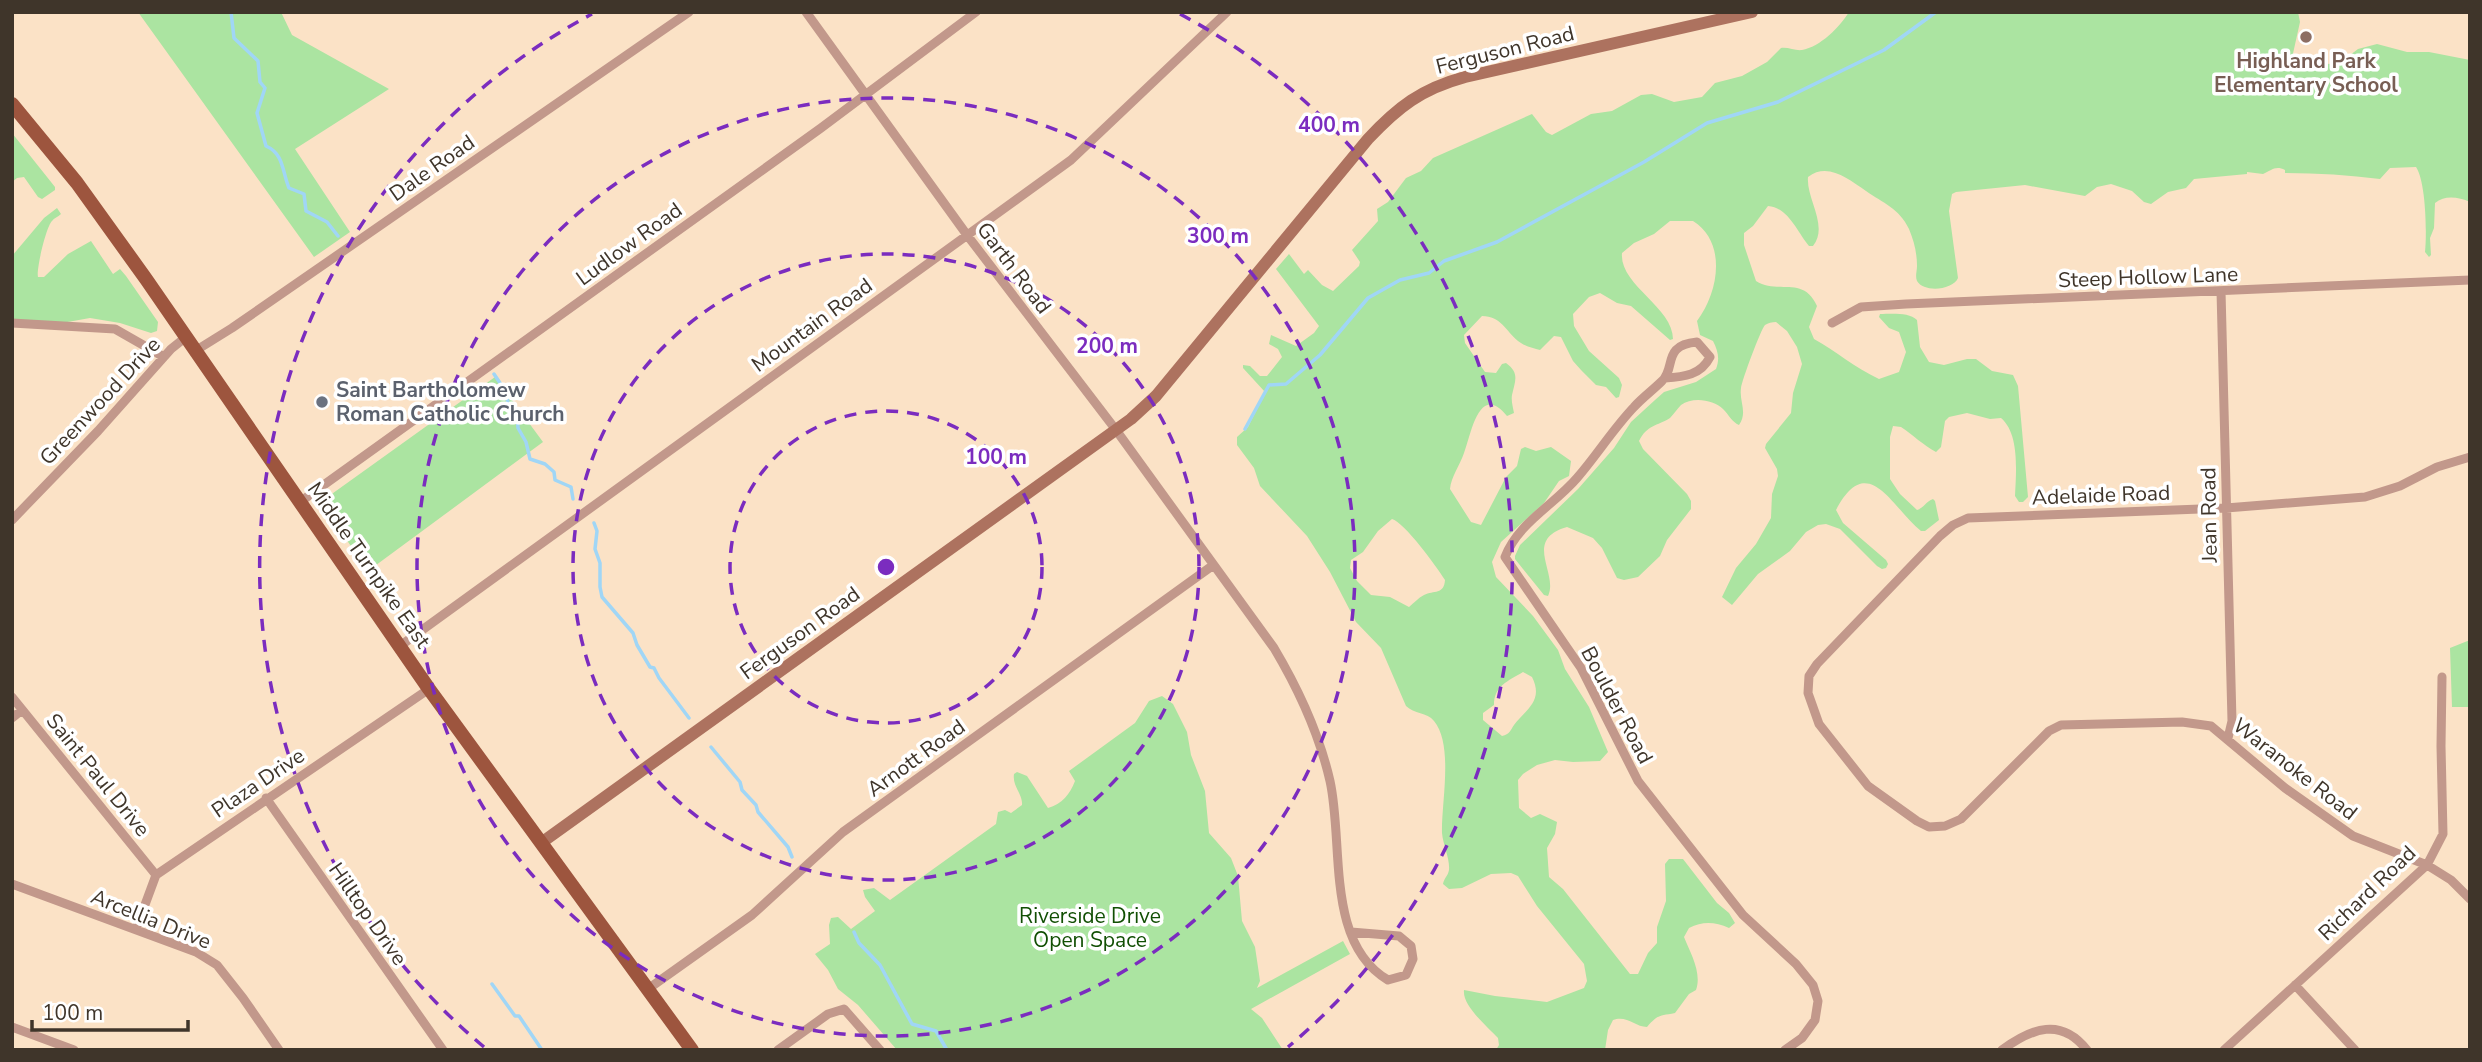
<svg xmlns="http://www.w3.org/2000/svg" width="2482" height="1062" font-family="'Nunito Sans',sans-serif">
	<style>
		.green { fill: #abe4a1; fill-rule: evenodd }
		.lines { fill: none; stroke-linecap: round; stroke-linejoin: round }
		.stream { stroke: #a0d6f6; stroke-width: 3.5 }
		.street { stroke: #c2988b; stroke-width: 9 }
		.secondary { stroke: #ad725f; stroke-width: 12 }
		.primary { stroke: #9d553e; stroke-width: 14 }
		.ring { fill: none; stroke: #7b2cbf; stroke-width: 3.5; stroke-dasharray: 12 9 }
		.education-dot { fill: #8d6e63; stroke: #fff; stroke-width: 2.5 }
		.worship-dot { fill: #6b7280; stroke: #fff; stroke-width: 2.5 }
		.labels { text-anchor: middle; stroke-width: 7; stroke-linejoin: round; paint-order: stroke }
		.street-label { font-size: 21px; fill: #3f352a; stroke: #fff }
		.education-label { font-size: 21px; font-weight: bold; fill: #785e54; stroke: #fff }
		.worship-label { font-size: 21px; font-weight: bold; fill: #5b616d; stroke: #fff; text-anchor: start }
		.park-label { font-size: 21px; fill: #114f03; stroke: #fff }
		.centre { fill: #7b2cbf; stroke: #fff; stroke-width: 3.5 }
		.ring-label { font-size: 21px; text-anchor: middle; font-weight: bold; fill: #7b2cbf; stroke: #fff; stroke-width: 7; stroke-linejoin: round; paint-order: stroke }
	</style>
	<rect width="100%" height="100%" fill="#fbe2c6"/>
	<!-- green -->
	<path class="green" d="M138 12H281L292 35 389 89 295 149 350 232 314 257Z
		M1849 12H2298L2300 22 2292 58 2297 63 2334 64 2346 58 2358 49 2377 44 2407 52H2429L2470 60V202C2458 197 2445 195 2435 203L2434 228 2430 238 2431 255 2429 257 2425 252C2427 233 2426 182 2416 167L2390 168 2380 179C2349 175 2317 173 2285 173V170C2275 165 2271 171 2263 174L2247 172V174L2194 179 2186 188 2168 192 2151 204 2144 202 2132 191 2111 184 2097 187 2085 196 2025 185 1956 192 1952 194 1949 211 1958 278C1953 290 1924 293 1917 281 1915 276 1917 271 1917 266 1917 253 1914 241 1909 229 1899 208 1883 203 1866 191 1848 179 1828 162 1808 177 1806 199 1829 226 1813 246H1809C1798 233 1788 207 1768 206L1753 226 1744 233V245L1756 281C1778 295 1803 275 1817 306L1809 327 1814 339C1836 351 1855 368 1879 379L1899 372 1906 352 1899 332 1889 328 1879 317 1880 314C1891 314 1909 312 1917 320L1920 347 1929 362 1944 365 1967 359H1976L1992 371 2013 375 2018 386 2028 497 2023 502H2019L2015 496C2016 473 2020 434 2001 418L1990 419 1967 413 1949 417 1945 421 1941 447 1936 452C1923 445 1913 435 1901 427L1893 426 1890 437V479L1900 494 1917 510C1924 508 1925 502 1933 499L1935 501 1939 520 1925 531H1921C1892 508 1868 449 1836 510L1843 523 1886 560 1888 564 1886 568 1882 569 1877 566 1840 529 1826 524 1818 525 1806 532 1790 551 1758 574 1732 605 1722 597 1736 568 1756 544 1771 518 1772 494 1778 476 1777 469 1765 448 1766 444 1791 413 1793 393 1802 364 1797 347 1787 331 1776 322C1772 322 1768 323 1765 325 1761 329 1742 380 1741 388 1739 402 1748 412 1739 425 1732 422 1729 415 1723 409 1714 400 1693 396 1681 405 1677 409 1674 414 1670 418 1657 426 1647 425 1639 441L1643 449 1687 494 1691 501V509L1667 540 1660 556 1638 577 1624 580 1617 578 1602 548 1593 538 1567 527C1522 540 1559 573 1548 596L1544 595 1515 559V556L1520 545 1578 489 1614 448 1631 422 1655 400 1664 392 1696 382 1716 369C1720 359 1718 351 1713 341L1700 335 1697 321C1719 292 1727 242 1693 221H1670L1654 234 1634 243 1622 253C1619 285 1673 307 1673 339L1670 340 1631 306 1617 303 1600 293 1589 297 1573 314 1574 326 1589 351 1619 378 1622 385 1619 397 1616 398 1606 387 1596 385 1581 370 1573 361 1561 337 1554 336 1540 350C1533 348 1524 346 1518 341 1506 331 1501 316 1482 316L1464 335 1465 343 1485 372 1496 373 1502 364 1506 363C1520 373 1515 381 1512 395 1511 401 1513 407 1514 413L1507 416C1479 381 1471 435 1464 453 1460 465 1451 477 1450 489L1471 522 1481 525 1506 477 1517 466 1521 449 1525 447 1536 451 1551 447 1571 461 1569 476 1559 481 1544 503 1501 542 1492 562 1496 577 1533 616 1558 650 1565 669 1589 707 1608 752 1600 761 1573 762 1555 760 1537 765 1523 774 1518 780 1519 808 1531 818 1540 814 1557 822 1555 834 1547 848 1549 877 1563 889 1630 974H1638L1648 953 1657 943V927L1666 901 1665 864 1669 859H1683L1717 903 1729 913 1735 923 1729 928C1715 922 1703 921 1689 928L1684 937C1691 954 1702 973 1696 990L1689 994 1675 1013C1660 1016 1658 1014 1647 1027 1635 1027 1627 1015 1613 1020L1608 1030 1605 1050H1496L1499 1045 1498 1038C1487 1026 1462 1006 1464 990L1495 996 1547 1002 1584 988 1587 981 1584 964 1537 906 1518 876 1511 873 1491 874 1462 888 1449 889 1443 884C1444 878 1448 876 1449 870 1450 858 1443 845 1442 833 1441 804 1454 745 1434 721 1427 712 1414 714 1406 706L1381 648 1356 622 1330 572 1307 536 1260 486 1254 468 1237 445V437L1248 427 1265 392 1243 368V365L1250 366 1260 376H1267L1282 357 1278 349 1269 344 1271 335 1296 346 1314 333 1319 326 1276 269 1289 254 1304 274 1308 270 1322 285 1333 291 1359 266 1360 262 1352 250 1378 221 1377 209 1388 202 1406 178 1421 171 1433 158 1532 114 1546 132 1552 135 1591 114 1612 111 1641 95 1652 94 1674 102 1702 97 1715 83 1742 76 1767 62 1781 48C1788 47 1796 51 1802 50 1820 47 1840 27 1849 12ZM1392 519C1404 522 1437 567 1445 580 1444 595 1434 590 1424 595 1418 598 1414 603 1409 607L1390 597 1371 595 1357 581 1350 568 1351 560 1363 552 1378 531ZM1523 672 1532 677C1544 701 1526 709 1514 725 1510 731 1510 734 1502 736L1483 720V713L1494 705C1494 686 1508 681 1523 672Z
		M12 133 55 187V190L42 199 38 197 24 177 17 178 12 182Z
		M57 208 61 214C58 217 54 218 52 221 46 227 36 270 38 277H44L68 254 91 241 113 274 120 269 126 276 158 322 157 331 151 333 120 323 90 318 62 323 12 321V256L44 218Z
		M495 377 543 442 368 571 322 504V501Z
		M2470 640V707H2452L2450 648Z
		M1162 696 1173 704 1187 732 1191 755 1205 791 1209 833 1231 858 1238 876 1242 921 1255 947 1258 967 1260 981 1257 988 1343 941 1350 954 1251 1009 1262 1018 1283 1050H897L858 1005 838 989 828 970 815 954 830 944 829 925 831 918 838 917 851 929 875 911 865 897 863 890 874 888 890 900 996 824 998 812 1005 810 1011 813 1022 805C1023 794 1012 786 1014 774L1017 772 1027 776 1048 808C1062 804 1070 794 1075 781L1069 771 1135 723 1149 701Z"/>
	<g class="lines">
		<!-- stream -->
		<path class="stream" d="M231 12 234 38 258 61 260 82 265 88 257 113 266 146C284 154 282 171 289 188L304 194 306 211 327 222 338 236
			M494 374 506 392 508 403 517 415 518 428 526 442 530 459 545 464 554 472 555 480 571 487 573 499
			M1245 429 1269 385 1286 384 1320 355 1368 298 1400 280 1429 273 1444 261 1497 242 1644 162 1707 123 1778 102 1884 50 1936 12
			M594 523 597 531 595 549 600 563V587L602 597 633 633 637 645 650 667 654 668 659 678 689 718
			M711 747 740 782 742 790 756 805 758 812 788 847 792 857
			M854 932 859 943 880 965 912 1024 936 1031 947 1050
			M492 984 515 1016H519L542 1050"/>
		<!-- street -->
		<path class="street" d="M806 12 967 235 1116 430 1274 648C1299 690 1319 733 1330 781 1344 844 1325 943 1388 980L1406 975 1413 959 1411 946 1399 936 1351 932
			M2221 291 2232 721 2228 738
			M12 323 115 329 164 357
			M1832 323 1861 307 1906 304 2470 280
			M195 351 232 328 689 12
			M1665 378C1684 377 1701 375 1710 357L1697 342C1662 345 1676 368 1662 381 1653 390 1642 398 1634 407 1613 429 1597 455 1577 478 1554 505 1518 523 1505 557L1581 668 1638 781 1743 915 1796 964 1813 985 1818 1001 1815 1020 1802 1038 1785 1050
			M2470 457 2437 467 2400 486 2365 497 2226 508 1968 518 1953 525 1940 536 1817 664 1809 676 1808 693 1819 724 1868 786 1917 821 1929 827 1945 826 1961 819 2049 731 2061 725 2182 722 2211 726 2285 788 2353 836 2427 865 2451 880 2470 899
			M300 502 821 128 976 12
			M12 520 98 431 171 349 186 337
			M400 646 1071 160 1227 12
			M12 697 156 875
			M12 718 22 710
			M266 798 443 1050
			M12 884 196 952 217 965 243 998 279 1050
			M136 929 156 875 429 689
			M2295 985 2355 1050
			M648 989 752 915 843 832 1212 566
			M12 1027 74 1050
			M778 1050 828 1014 844 1009 880 1050
			M2002 1050C2032 1028 2061 1017 2087 1050
			M2224 1050 2427 865 2443 834 2441 746 2442 677"/>
		<!-- secondary -->
		<path class="secondary" d="M541 843 1131 419 1156 396 1368 139C1398 107 1421 89 1465 77L1752 12"/>
		<!-- primary -->
		<path class="primary" d="M12 104 77 183 146 279 429 689 692 1050"/>
	</g>
	<!-- distance rings -->
	<g class="ring">
		<circle cx="886" cy="567" r="156"/>
		<circle cx="886" cy="567" r="313"/>
		<circle cx="886" cy="567" r="469"/>
		<path d="M484 1047A626 626 0 0 1 592 14M1180 14A626 626 0 0 1 1288 1047"/>
	</g>
	<!-- markers -->
	<circle class="education-dot" cx="2306" cy="37" r="7"/>
	<circle class="worship-dot" cx="322" cy="402" r="7"/>
	<g class="labels">
		<!-- street labels -->
		<g class="street-label">
			<text transform="translate(1505 50) rotate(-14)" y="7">Ferguson Road</text>
			<text transform="translate(432 168) rotate(-35)" y="7">Dale Road</text>
			<text transform="translate(629 244) rotate(-36)" y="7">Ludlow Road</text>
			<text transform="translate(1014 268) rotate(53)" y="7">Garth Road</text>
			<text transform="translate(2148 277) rotate(-2)" y="7">Steep Hollow Lane</text>
			<text transform="translate(812 325) rotate(-36)" y="7">Mountain Road</text>
			<text transform="translate(100 401) rotate(-47)" y="7">Greenwood Drive</text>
			<text transform="translate(2101 495) rotate(-2)" y="7">Adelaide Road</text>
			<text transform="translate(2209 515) rotate(-91)" y="7">Jean Road</text>
			<text transform="translate(369 565) rotate(55)" y="7">Middle Turnpike East</text>
			<text transform="translate(800 633) rotate(-36)" y="7">Ferguson Road</text>
			<text transform="translate(1617 705) rotate(62)" y="7">Boulder Road</text>
			<text transform="translate(916 758) rotate(-36)" y="7">Arnott Road</text>
			<text transform="translate(2295 769) rotate(38)" y="7">Waranoke Road</text>
			<text transform="translate(98 775) rotate(51)" y="7">Saint Paul Drive</text>
			<text transform="translate(258 783) rotate(-34)" y="7">Plaza Drive</text>
			<text transform="translate(2367 893) rotate(-44)" y="7">Richard Road</text>
			<text transform="translate(368 914) rotate(55)" y="7">Hilltop Drive</text>
			<text transform="translate(151 919) rotate(22)" y="7">Arcellia Drive</text>
		</g>
		<!-- education labels -->
		<g class="education-label">
			<text x="2306" y="68">Highland Park<tspan x="2306" dy="24">Elementary School</tspan></text>
		</g>
		<!-- worship labels -->
		<g class="worship-label">
			<text x="336" y="397">Saint Bartholomew<tspan x="336" dy="24">Roman Catholic Church</tspan></text>
		</g>
		<!-- park labels -->
		<g class="park-label">
			<text x="1090" y="923">Riverside Drive<tspan x="1090" dy="24">Open Space</tspan></text>
		</g>
	</g>
	<circle cx="886" cy="567" r="10" class="centre"/>
	<g class="ring-label">
		<text x="1329" y="132">400 m</text>
		<text x="1218" y="243">300 m</text>
		<text x="1107" y="353">200 m</text>
		<text x="996" y="464">100 m</text>
	</g>
	<!-- border -->
	<rect width="2482" height="1062" fill="none" stroke="#3f352a" stroke-width="28"/>
	<!-- scale -->
	<path d="M32 1020v10h156v-10" fill="none" stroke="#3f352a" stroke-width="3.5"/>
	<text x="42" y="1020" font-size="21" fill="#3f352a" stroke="#ffffff" stroke-width="5" paint-order="stroke">100 m</text>
</svg>
